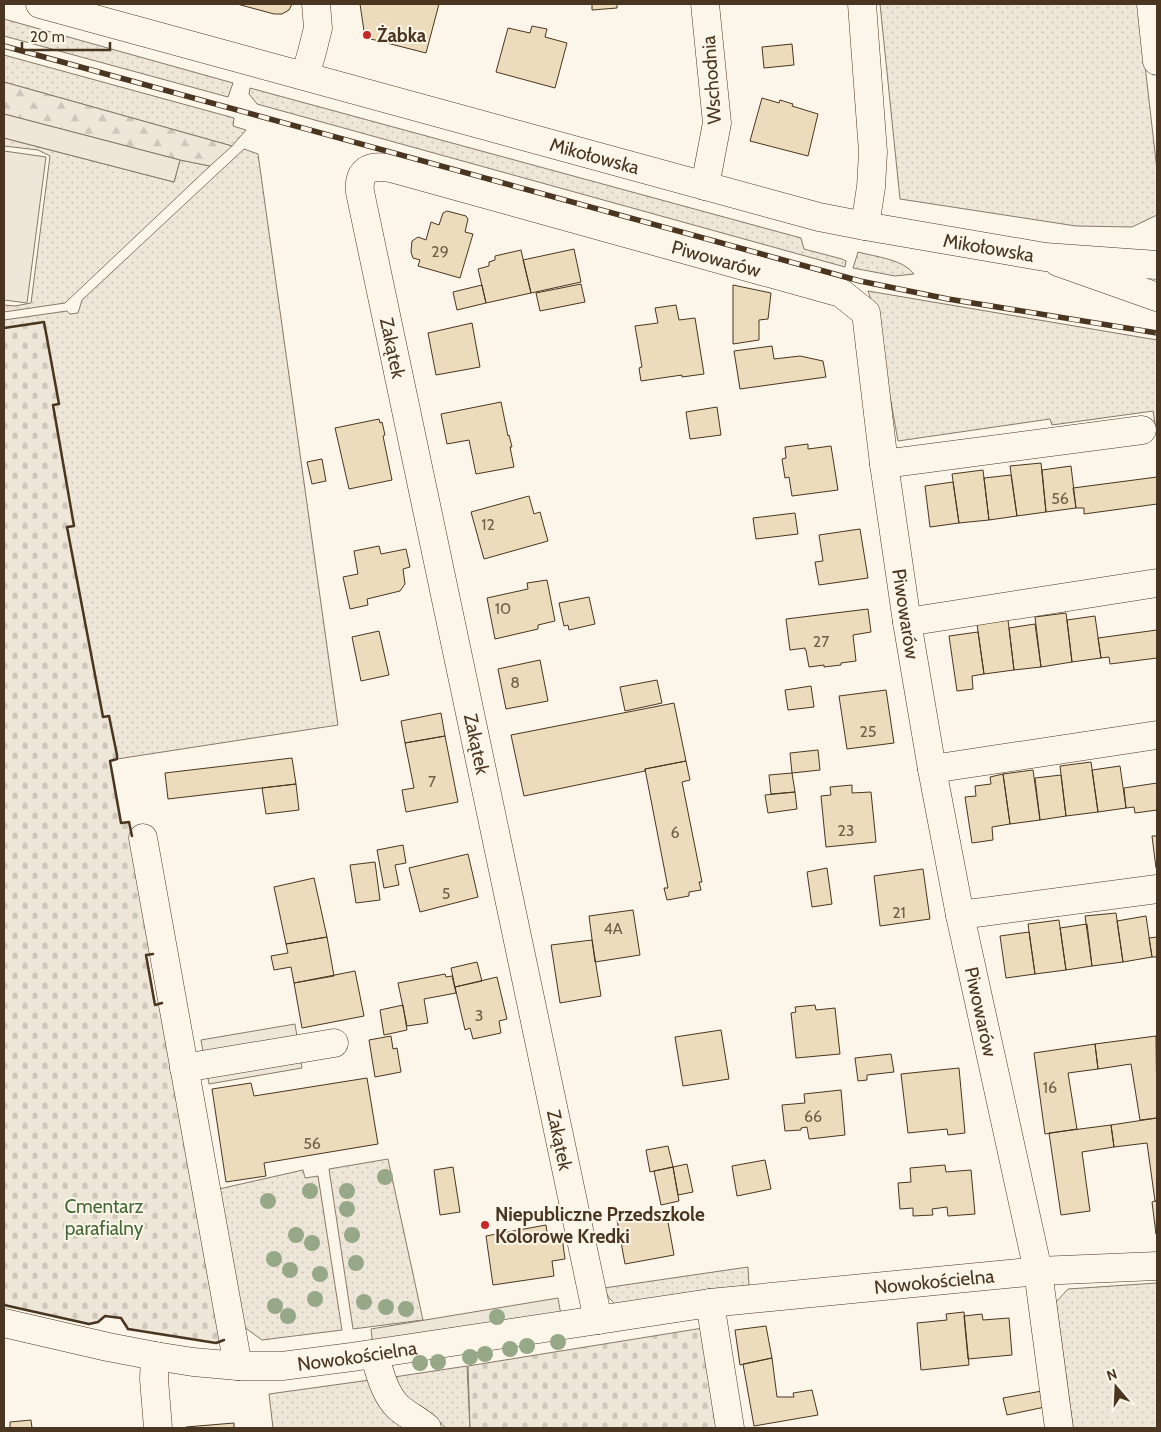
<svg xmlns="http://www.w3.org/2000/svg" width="1161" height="1432" font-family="Cabin,sans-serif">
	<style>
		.green { fill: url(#green-dots); stroke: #887966 }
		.forest { fill: url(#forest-firs); stroke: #887966 }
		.cemetery { fill: url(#cemetery-stones); stroke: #887966 }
		.pitch { fill: #ede6d9; stroke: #887966 }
		.parking { fill: #ede7d9; stroke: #887966 }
		.building { fill: #ecdcbc; stroke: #4a3520 }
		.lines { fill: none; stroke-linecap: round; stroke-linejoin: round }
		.minor-casing { stroke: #4a3520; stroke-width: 29 }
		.major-casing { stroke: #4a3520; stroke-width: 29 }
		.minor { stroke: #fbf6e9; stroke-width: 28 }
		.major { stroke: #fbf6e9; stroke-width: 28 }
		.rail-casing { stroke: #4a3520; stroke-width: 5.5 }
		.rail { stroke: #fbf6e9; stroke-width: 4; stroke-dasharray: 11; stroke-linecap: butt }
		.wall { stroke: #4a3520; stroke-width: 2.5 }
		.tree { fill: #96a887 }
		.poi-dot { fill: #c62828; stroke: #fbf6e9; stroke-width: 2 }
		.labels { text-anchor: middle; stroke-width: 4; stroke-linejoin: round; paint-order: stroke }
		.number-label { font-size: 16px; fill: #725f47 }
		.poi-label { font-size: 19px; font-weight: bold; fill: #4a3520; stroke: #fbf6e9; text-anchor: start }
		.street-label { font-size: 19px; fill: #4a3520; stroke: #fbf6e9 }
		.park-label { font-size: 19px; fill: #436837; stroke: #fbf6e9 }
	</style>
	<defs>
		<pattern id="green-dots" width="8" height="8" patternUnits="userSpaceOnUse" patternTransform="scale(1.25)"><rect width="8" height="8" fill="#ede6d9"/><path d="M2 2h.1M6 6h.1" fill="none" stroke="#cdc6ba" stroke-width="1.8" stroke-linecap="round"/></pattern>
		<pattern id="forest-firs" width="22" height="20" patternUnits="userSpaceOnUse" patternTransform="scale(1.25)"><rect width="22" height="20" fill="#ede6d9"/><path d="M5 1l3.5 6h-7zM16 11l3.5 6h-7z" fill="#cdc6ba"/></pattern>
		<pattern id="cemetery-stones" width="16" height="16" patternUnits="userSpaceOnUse" patternTransform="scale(1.25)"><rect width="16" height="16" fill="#ede6d9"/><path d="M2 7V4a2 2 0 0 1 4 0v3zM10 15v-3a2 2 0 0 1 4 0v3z" fill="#cdc6ba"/></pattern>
	</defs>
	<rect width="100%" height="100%" fill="#fbf6e9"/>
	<!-- green -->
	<path class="green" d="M880 4H1138L1157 170V215L1132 227 1076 226 900 199Z
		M4 19 233 83 228 97 4 36Z
		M4 55 234 118 233 126 246 130 232 146 4 82Z
		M250 88 801 238 804 249 842 259 846 261 845 267 257 104 249 94Z
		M4 138 174 182 180 160 210 166 65 303 4 312V305L15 306 31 303 50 156 38 150 4 146Z
		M244 149 258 154 338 725 117 759 109 716 103 717 67 527 74 526 53 405 58 404 44 323 4 328V320L67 311 70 314 78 313 82 300Z
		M858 252C876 257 903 259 914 274L895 276 853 268Z
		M868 291 1157 340V436L1153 411 1052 425 1050 419 898 441 874 308Z
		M388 1159 423 1320 353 1329 329 1169Z
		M303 1170 305 1178 318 1176 342 1330 262 1340 244 1327 219 1189Z
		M748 1267 749 1285 617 1306 609 1298 604 1288Z
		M1157 1283V1428H1073L1056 1302 1068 1289Z
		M467 1366 470 1428H446C440 1423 434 1416 428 1411 411 1399 403 1399 394 1377Z
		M370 1380 412 1428H273L269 1394Z"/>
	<!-- forest -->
	<path class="forest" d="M4 82 232 146 210 166 180 160 4 114Z"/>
	<!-- cemetery -->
	<path class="cemetery" d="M44 322 59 404 53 406 74 526 67 528 103 717 109 716 117 755V759L110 761 121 823 129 822 153 954 146 956 155 1005 163 1003 224 1339 216 1343 128 1329 121 1318 105 1316 98 1322 89 1324 4 1305V328Z
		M703 1328 719 1428H470L468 1366Z"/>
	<!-- pitch -->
	<path class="pitch" d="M4 114 180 160 174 182 4 138Z
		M4 151 46 157 27 303 4 300Z"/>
	<!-- parking -->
	<path class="parking" d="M295 1024 302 1068 209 1084 201 1040Z
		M558 1298 561 1315 373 1346 371 1329Z"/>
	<!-- building -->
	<path class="building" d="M237 4H292L289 10 282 14H274Z
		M360 4H439L426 53 371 39 364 31Z
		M592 4H623H617V8L592 10Z
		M532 26 547 29 545 37 567 43 555 88 496 72 508 28 530 33Z
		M792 44 794 65 764 68 762 47Z
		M762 98 779 103 780 100 793 104 792 106 818 114 808 156 750 141Z
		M447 211 466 216 468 219 465 232 473 234 460 278 418 266 420 260 413 258 411 252 412 241 418 237 426 240 431 222 439 225 443 213Z
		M574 249 581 282 531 293 523 260Z
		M521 250 531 293 486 303 478 269 489 266V262L495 260V256Z
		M581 284 585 302 540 311 536 293Z
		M482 285 486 303 457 310 453 292Z
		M733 285 771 293 768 319 759 320V340L733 344Z
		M676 305 679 320 695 318 704 374 682 377V375L641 381 639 368 642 367 635 326 658 323 655 308Z
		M472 323 480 367 436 375 428 333Z
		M772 346 774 359 800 356 823 361 826 377 740 389 734 351Z
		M501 402 508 436 509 435 512 447H510L514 467 476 474 469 440 447 444 441 414Z
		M717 407 721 435 690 439 686 412Z
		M379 419 380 423 382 422 385 435 383 436 392 480 349 489 335 428Z
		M808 444V449L831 446 838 490 792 496 789 477 785 478 782 459 786 458 785 447Z
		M322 459 326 481 312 484 307 462Z
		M1041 463 1046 512 1017 516 1010 466Z
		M1071 466 1076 508 1046 512 1042 470Z
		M983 470 989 520 959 523 952 474Z
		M1011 475 1017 516 989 520 984 478Z
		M1157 477V504L1084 514V508H1076L1073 488Z
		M953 482 959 523 930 527 925 486Z
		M529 496 534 514 540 512 548 541 484 559 471 512Z
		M795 513 798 534 756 539 753 518Z
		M860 529 868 578 819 585 815 562 823 561 819 535Z
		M379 546 381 554 406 549 410 567 403 569 405 584 400 591 367 599 368 605 350 609 343 577 358 574 354 551Z
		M547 580 555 621 538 625V629L495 639 487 598 528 589 527 583Z
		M589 597 595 624 569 630 568 625 564 626 559 603Z
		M868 609 871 632 853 635 856 661 841 663V665L824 667V665L809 667 806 650H805V648L790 650 786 619Z
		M1066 613 1072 662 1041 667 1035 617Z
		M1095 616 1101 658 1072 662 1067 620Z
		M1008 620 1014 670 984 674 977 624Z
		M1035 624 1041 667 1014 670 1009 628Z
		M1157 630V658L1110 664 1109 657 1101 658 1098 638Z
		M379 631 389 675 361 681 352 637Z
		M978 632 984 674 972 676 973 689 957 691 949 636Z
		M540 660 548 701 506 709 498 669Z
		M657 680 662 703 625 711 620 687Z
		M811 686 814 707 788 710 785 690Z
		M886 690 894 743 847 749 839 696Z
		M674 703 686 761 645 769V771L524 796 511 735Z
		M441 713 445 736 405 743 401 721Z
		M445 736 458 802 406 812 402 790 414 788 405 743Z
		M818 750 820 770 792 773 790 753Z
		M292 758 296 784 168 799 165 773Z
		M686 761 690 780 682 782 702 882H699L701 890 689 892V896L667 900 664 888H668L645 769Z
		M1091 762 1098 812 1066 816 1060 766Z
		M1120 766 1126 808 1098 812 1092 770Z
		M1033 770 1040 820 1010 824 1003 774Z
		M792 773 795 792 771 794 769 775Z
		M1003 774 1010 824 992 827 993 840 972 843 965 797 976 796 975 786 991 784 990 777Z
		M1061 775 1066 816 1040 820 1035 778Z
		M1157 783V810L1135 813 1134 807 1126 808 1124 788Z
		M296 784 299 810 266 814 262 788Z
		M852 785V793L871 792 876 842 826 847 821 796 831 795 830 787Z
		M795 792 797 809 768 813 765 795Z
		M1152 836H1157V868H1156Z
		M403 845 406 863 395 865 399 885 384 888 377 850Z
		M468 854 478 897 420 912 409 868Z
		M375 862 380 900 356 903 350 865Z
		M827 868 832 904 812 907 807 872Z
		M923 869 930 919 880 926 874 876Z
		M314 878 327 937 286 944 274 887Z
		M633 910 640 955 595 962 589 916Z
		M1116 913 1123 962 1092 966 1085 916Z
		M1146 916 1152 957 1123 962 1117 921Z
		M1059 920 1066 970 1035 974 1028 924Z
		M1087 924 1092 966 1066 970 1060 928Z
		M1029 932 1035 974 1006 978 1000 936Z
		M327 937 334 976 294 983 291 967 274 970 271 956 288 953 286 944Z
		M1157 937V957H1152L1149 938Z
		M592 940 601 996 560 1003 551 945Z
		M477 962 482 981 455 987 451 968Z
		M355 971 364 1016 302 1028 294 983Z
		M445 974 446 977 452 976 456 993 424 999 428 1023 407 1026 398 983Z
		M497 977 507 1019 499 1021 501 1033 473 1039 470 1028 465 1030 455 987Z
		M403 1005 407 1030 384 1035 380 1010Z
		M815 1005 816 1010 835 1008 840 1054 796 1058 791 1013 796 1012 795 1007Z
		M721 1030 729 1079 683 1086 675 1037Z
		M391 1036 393 1049 397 1048 401 1072 375 1077 369 1040Z
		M1156 1036 1157 1118 1140 1120 1131 1064 1098 1069 1095 1044Z
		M1095 1044 1098 1069 1068 1073 1077 1129 1045 1134 1034 1053Z
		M891 1054 894 1072 867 1075V1080L858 1081 855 1058Z
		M959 1068 965 1133 948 1135 947 1129 908 1133 901 1074Z
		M367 1078 378 1144 264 1163 266 1176 226 1182 212 1089 251 1083 254 1096Z
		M841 1090 845 1135 809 1139 807 1127 801 1128V1130L785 1131 782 1105 805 1103 804 1094Z
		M1157 1118V1201H1155L1147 1143 1114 1147 1111 1125Z
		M1111 1125 1114 1147 1082 1152 1090 1211 1061 1215 1049 1133Z
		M668 1146 673 1167 650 1172 646 1150Z
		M765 1160 771 1189 737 1196 732 1166Z
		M687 1164 693 1192 678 1195 673 1167Z
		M945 1165 946 1172 971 1170 975 1214 948 1216 947 1207 932 1209 933 1215 913 1216V1208L900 1209 898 1183 911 1182 910 1168Z
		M453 1167 460 1212 440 1215 434 1170Z
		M673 1167 679 1201 661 1205 654 1171Z
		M1155 1201H1157L1156 1234 1152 1202Z
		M666 1211 674 1255 625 1264 617 1220Z
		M546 1225 548 1239 562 1237 565 1259 552 1261 554 1276 493 1285 486 1236Z
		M964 1312 969 1365 921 1370 917 1323 947 1320 946 1314Z
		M982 1314 983 1320 1009 1318 1012 1355 968 1359 964 1316Z
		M766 1326 772 1358 740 1365 735 1330Z
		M772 1358 777 1397H794L793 1393 812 1390 818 1415 754 1426 743 1364Z
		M1042 1391 1045 1407 1007 1415 1003 1398Z
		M31 1420 32 1428H10V1422Z
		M234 1423V1428H186V1427Z"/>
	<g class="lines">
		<!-- minor casing -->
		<g class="minor-casing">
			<g id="minor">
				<path d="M862 4 873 152 871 187 865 226"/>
				<path d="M1151 4 1157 61"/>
				<path d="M305 76 312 52 318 28 316 4"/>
				<path d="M705 186 717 123 705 4"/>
				<path d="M1058 262 1157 297"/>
				<path d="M884 464 1142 430"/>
				<path d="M907 622 1157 583"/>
				<path d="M932 769 1157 735"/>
				<path d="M143 838 238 1366"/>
				<path d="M960 915 1157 889"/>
				<path d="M184 1068 334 1043"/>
				<path d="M710 1303 730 1428"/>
				<path id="s1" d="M598 1320 360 192C357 162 381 165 402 171L841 293 866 313 884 464 907 622 932 769 960 915 1038 1271 1059 1428"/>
				<path id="s2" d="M4 1323 108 1347 155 1356 193 1362 238 1366H282L352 1357 710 1303 1038 1271 1157 1266"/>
				<path d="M374 1354C380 1373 384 1393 398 1407 407 1415 418 1420 427 1428"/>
				<path d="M155 1356 154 1379 158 1428"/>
			</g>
		</g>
		<!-- major casing -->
		<g class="major-casing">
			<g id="major">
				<path id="s3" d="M40 4 819 217 865 226 1045 257 1157 265"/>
			</g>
		</g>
		<!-- minor -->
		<use href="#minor" class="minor"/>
		<!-- major -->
		<use href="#major" class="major"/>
		<!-- rail casing -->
		<g class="rail-casing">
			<path id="rail" d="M4 46 860 281 948 299 1157 333"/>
		</g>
		<!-- rail -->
		<use href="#rail" class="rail"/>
		<!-- wall -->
		<path class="wall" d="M4 328 44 322 59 404 53 405 74 526 67 527 103 717 109 716 117 755V759L110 761 121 823 129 822 132 836
			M153 954 146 955 155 1005 162 1003
			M4 1305 89 1324 98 1322 105 1316 121 1318 128 1329 216 1343 224 1340"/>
	</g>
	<!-- trees -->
	<g class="tree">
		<circle cx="385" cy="1177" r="8"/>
		<circle cx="310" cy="1191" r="8"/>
		<circle cx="347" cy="1191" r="8"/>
		<circle cx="268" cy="1201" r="8"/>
		<circle cx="347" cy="1209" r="8"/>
		<circle cx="296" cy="1235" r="8"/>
		<circle cx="352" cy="1235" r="8"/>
		<circle cx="312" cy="1243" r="8"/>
		<circle cx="274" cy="1259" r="8"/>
		<circle cx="356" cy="1263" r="8"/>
		<circle cx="290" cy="1270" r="8"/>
		<circle cx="320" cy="1274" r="8"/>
		<circle cx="315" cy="1299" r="8"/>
		<circle cx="364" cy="1302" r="8"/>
		<circle cx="275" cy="1306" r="8"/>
		<circle cx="386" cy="1307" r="8"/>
		<circle cx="406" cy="1309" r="8"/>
		<circle cx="288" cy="1316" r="8"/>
		<circle cx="497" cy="1317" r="8"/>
		<circle cx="558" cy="1342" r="8"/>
		<circle cx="527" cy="1346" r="8"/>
		<circle cx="510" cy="1349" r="8"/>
		<circle cx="485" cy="1354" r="8"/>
		<circle cx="470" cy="1357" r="8"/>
		<circle cx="438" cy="1362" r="8"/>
		<circle cx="420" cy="1363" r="8"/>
	</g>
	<!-- markers -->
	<g class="poi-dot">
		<circle cx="367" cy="35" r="5"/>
		<circle cx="485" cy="1225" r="5"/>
	</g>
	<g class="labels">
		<!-- number labels -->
		<g class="number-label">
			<text x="440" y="257">29</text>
			<text x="1060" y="504">56</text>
			<text x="488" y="530">12</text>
			<text x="503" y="614">10</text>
			<text x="821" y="647">27</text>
			<text x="515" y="688">8</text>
			<text x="868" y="737">25</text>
			<text x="432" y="787">7</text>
			<text x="846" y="836">23</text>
			<text x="675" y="838">6</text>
			<text x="446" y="899">5</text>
			<text x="899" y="918">21</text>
			<text x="613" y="934">4A</text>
			<text x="479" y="1021">3</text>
			<text x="1050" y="1093">16</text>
			<text x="813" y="1122">66</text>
			<text x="312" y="1149">56</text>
		</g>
		<!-- poi labels -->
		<g class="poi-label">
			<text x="377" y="42">Żabka</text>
			<text x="495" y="1221">Niepubliczne Przedszkole<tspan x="495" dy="22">Kolorowe Kredki</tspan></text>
		</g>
		<!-- street labels -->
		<g class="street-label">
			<text transform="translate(711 80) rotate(-94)" y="7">Wschodnia</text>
			<text dy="7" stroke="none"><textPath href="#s3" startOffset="575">Mikołowska</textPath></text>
			<text dy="7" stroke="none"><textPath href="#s3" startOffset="980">Mikołowska</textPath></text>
			<text dy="7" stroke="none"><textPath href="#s1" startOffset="1539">Piwowarów</textPath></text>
			<text transform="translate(393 348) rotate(78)" y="7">Zakątek</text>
			<text dy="7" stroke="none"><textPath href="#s1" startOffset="2004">Piwowarów</textPath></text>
			<text transform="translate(477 744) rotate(78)" y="7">Zakątek</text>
			<text dy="7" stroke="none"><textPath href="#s1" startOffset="2409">Piwowarów</textPath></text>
			<text transform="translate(560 1140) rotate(78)" y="7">Zakątek</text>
			<text dy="7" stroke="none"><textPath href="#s2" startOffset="940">Nowokościelna</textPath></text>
			<text dy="7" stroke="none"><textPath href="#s2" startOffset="358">Nowokościelna</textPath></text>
		</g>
		<!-- park labels -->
		<g class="park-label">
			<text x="104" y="1213">Cmentarz<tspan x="104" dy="22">parafialny</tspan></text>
		</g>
	</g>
	<!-- border -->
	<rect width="1161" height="1432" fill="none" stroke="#4a3520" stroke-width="10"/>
	<!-- north arrow -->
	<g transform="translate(1116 1387) rotate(341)" stroke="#fbf6e9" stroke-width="4" paint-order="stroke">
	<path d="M0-4L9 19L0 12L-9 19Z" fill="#4a3520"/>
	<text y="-8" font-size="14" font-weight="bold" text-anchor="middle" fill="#4a3520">N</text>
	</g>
	<!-- scale -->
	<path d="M22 42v8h88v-8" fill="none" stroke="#4a3520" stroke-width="2.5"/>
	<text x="30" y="42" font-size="15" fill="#4a3520" stroke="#fbf6e9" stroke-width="4" paint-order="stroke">20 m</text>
</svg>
